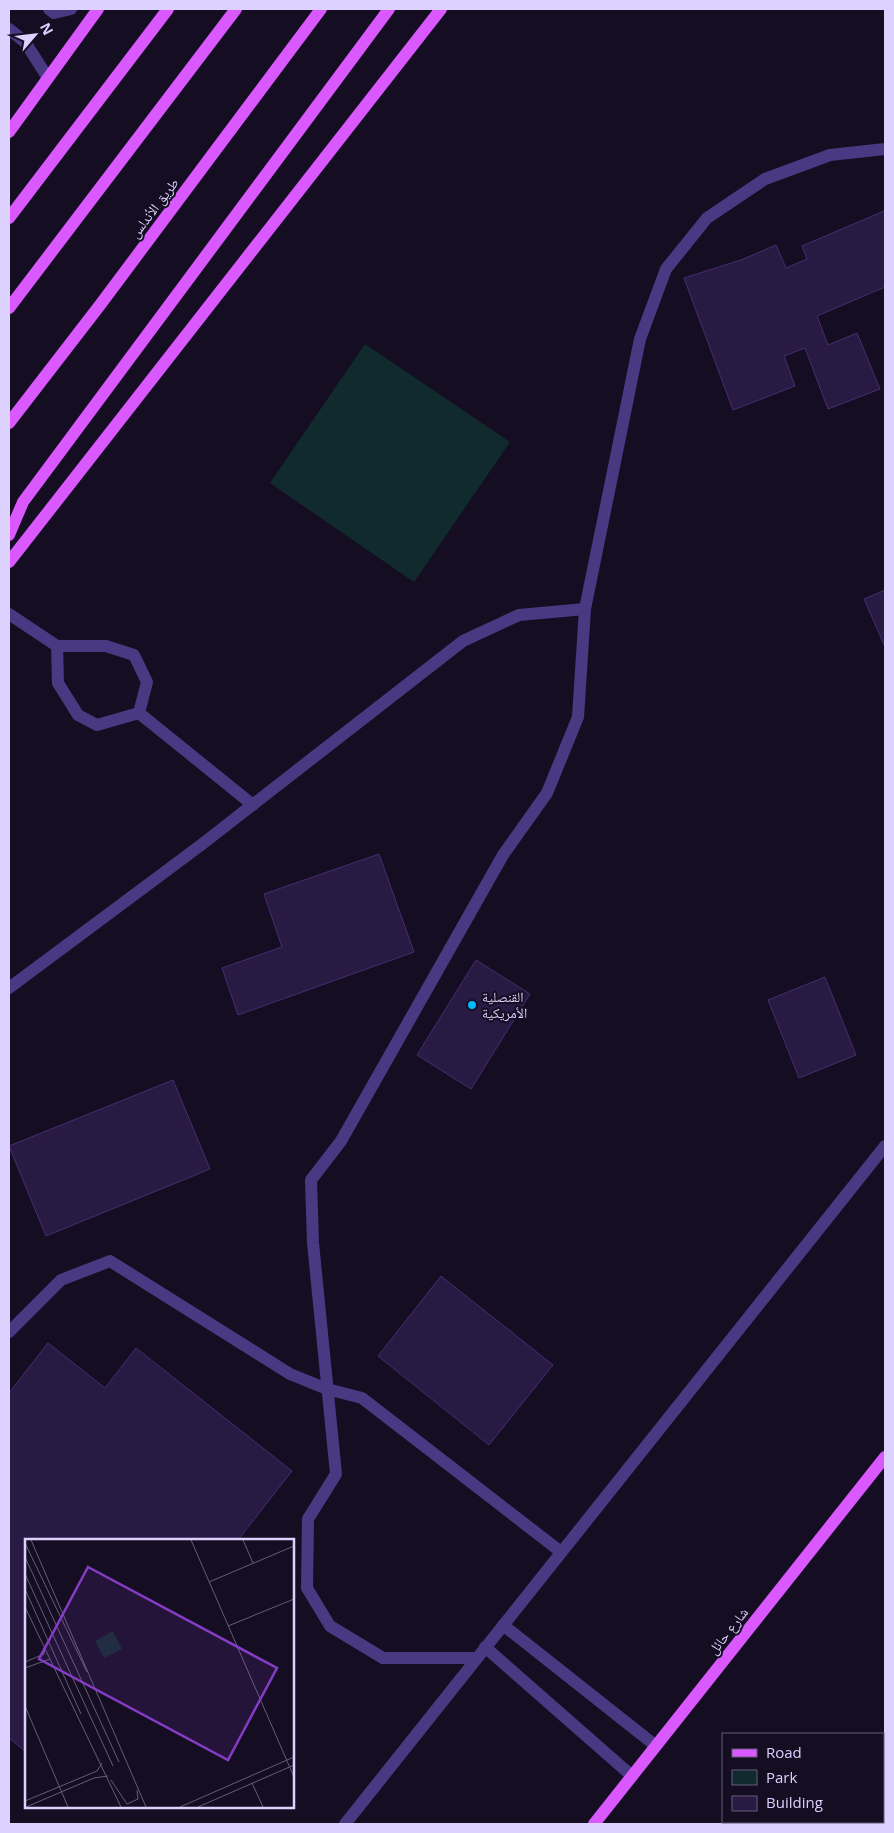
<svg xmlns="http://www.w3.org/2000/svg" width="894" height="1833" font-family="'Open Sans','Noto Naskh Arabic',sans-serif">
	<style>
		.green { fill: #112a2d }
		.building { fill: #291a44; stroke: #452d70 }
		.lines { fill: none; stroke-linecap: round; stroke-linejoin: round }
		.lane { stroke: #483a82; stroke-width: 12 }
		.street { stroke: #483a82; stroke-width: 12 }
		.primary { stroke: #da59fe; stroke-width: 12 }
		.poi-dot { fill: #02bafa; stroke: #150e23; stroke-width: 2 }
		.labels { text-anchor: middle; stroke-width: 4; stroke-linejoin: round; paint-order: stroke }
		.street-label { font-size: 14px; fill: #ddd1ff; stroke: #150e23 }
		.poi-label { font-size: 14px; fill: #ddd1ff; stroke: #150e23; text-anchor: start }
		.inset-road { fill: none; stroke: #655c7b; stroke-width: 1 }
		.view { fill: #853cc5; fill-opacity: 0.15; stroke: #853cc5; stroke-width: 2.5 }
		.inset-edge { fill: none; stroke: #ddd1ff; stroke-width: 2.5 }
	</style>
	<rect width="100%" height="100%" fill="#150e23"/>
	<!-- green -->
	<path class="green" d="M365 344 510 442 414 582 270 483Z"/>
	<!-- building -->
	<path class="building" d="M884 211 885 214V287L817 316 828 345 857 333 880 389 828 409 805 348 784 356 795 386 733 410 684 278 741 260 776 245 786 268 807 259 802 246Z
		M885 590V647L864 599Z
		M379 854 414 952 238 1015 222 968 282 947 264 894Z
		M476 960 530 994 471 1089 417 1055Z
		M825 977 856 1055 799 1078 768 1000Z
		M173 1080 210 1169 46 1236 9 1146Z
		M441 1276 553 1365 489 1445 378 1356Z
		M48 1343 105 1388 136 1348 292 1471 238 1540H26V1752L9 1738V1393Z"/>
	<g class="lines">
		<!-- lane -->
		<path class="lane" d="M9 614 57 646H106L134 655 147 682 139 713 97 725 78 715 58 683 57 646
			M139 713 253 805
			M9 988 201 845 463 641 519 615 585 609
			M9 1332 61 1280 110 1261 290 1374 327 1389 362 1398 561 1552
			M503 1625 656 1746
			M485 1647 632 1776
			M477 1658H383L330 1626 307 1588 308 1519 336 1474 313 1243 311 1180 341 1141 503 855 547 793 578 717 585 609 640 339 666 269 707 218 765 179 830 155 885 149
			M345 1824 885 1146"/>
		<!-- street -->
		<path class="street" d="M49 9 54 13 71 9
			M9 29 25 42 48 78"/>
		<!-- primary -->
		<path class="primary" d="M9 132 98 9
			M9 218 168 9
			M9 308 236 9
			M9 423 100 305 321 9
			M9 535 23 502 389 9
			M9 562 441 9
			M594 1824 885 1457"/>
	</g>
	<!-- markers -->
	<circle class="poi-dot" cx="472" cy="1005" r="5"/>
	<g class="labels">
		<!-- street labels -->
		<g class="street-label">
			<text transform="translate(154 208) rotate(-53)" y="5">طريق الأندلس</text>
			<text transform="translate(728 1631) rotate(-52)" y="5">شارع حائل</text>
		</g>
		<!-- poi labels -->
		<g class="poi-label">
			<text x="482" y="1002">القنصلية<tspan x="482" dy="16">الأمريكية</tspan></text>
		</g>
	</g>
	<!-- overview -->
	<g transform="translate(25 1539)">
		<rect width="269" height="269" fill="#150e23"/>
		<path d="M88 92 97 110 79 119 70 102Z" fill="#112a2d"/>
		<path class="inset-road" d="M6 1 121 268M166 1 269 238M218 1 228 24M0 4 62 133M0 18 94 223M0 35 88 227M184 43 269 7M0 50 56 175M0 68 96 268M203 87 269 60M0 123 19 115 20 109M0 129 25 120M0 167 43 268M86 241 102 265 113 260 112 251M227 244 238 268M0 262 72 232 77 224M1 268 69 239 83 237M155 268 269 218M173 268 269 226"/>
		<path class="view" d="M63 28 252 129 203 221 14 120Z"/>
		<rect width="269" height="269" class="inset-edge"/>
	</g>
	<!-- border -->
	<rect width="894" height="1833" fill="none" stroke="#ddd1ff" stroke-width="20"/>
	<!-- legend -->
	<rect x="722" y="1733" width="162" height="90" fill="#150e23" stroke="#655c7b"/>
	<rect x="732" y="1749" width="25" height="8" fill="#da59fe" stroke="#655c7b"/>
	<text x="766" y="1758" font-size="15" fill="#ddd1ff">Road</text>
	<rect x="732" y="1770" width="25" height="15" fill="#112a2d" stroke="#655c7b"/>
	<text x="766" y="1783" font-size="15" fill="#ddd1ff">Park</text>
	<rect x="732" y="1796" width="25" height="15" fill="#291a44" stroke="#655c7b"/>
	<text x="766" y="1808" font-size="15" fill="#ddd1ff">Building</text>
	<!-- north arrow -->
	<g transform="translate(35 35) rotate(62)" stroke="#150e23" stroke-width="4" paint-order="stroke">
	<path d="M0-4L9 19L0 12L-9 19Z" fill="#ddd1ff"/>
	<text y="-8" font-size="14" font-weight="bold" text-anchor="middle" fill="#ddd1ff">N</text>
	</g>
</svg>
